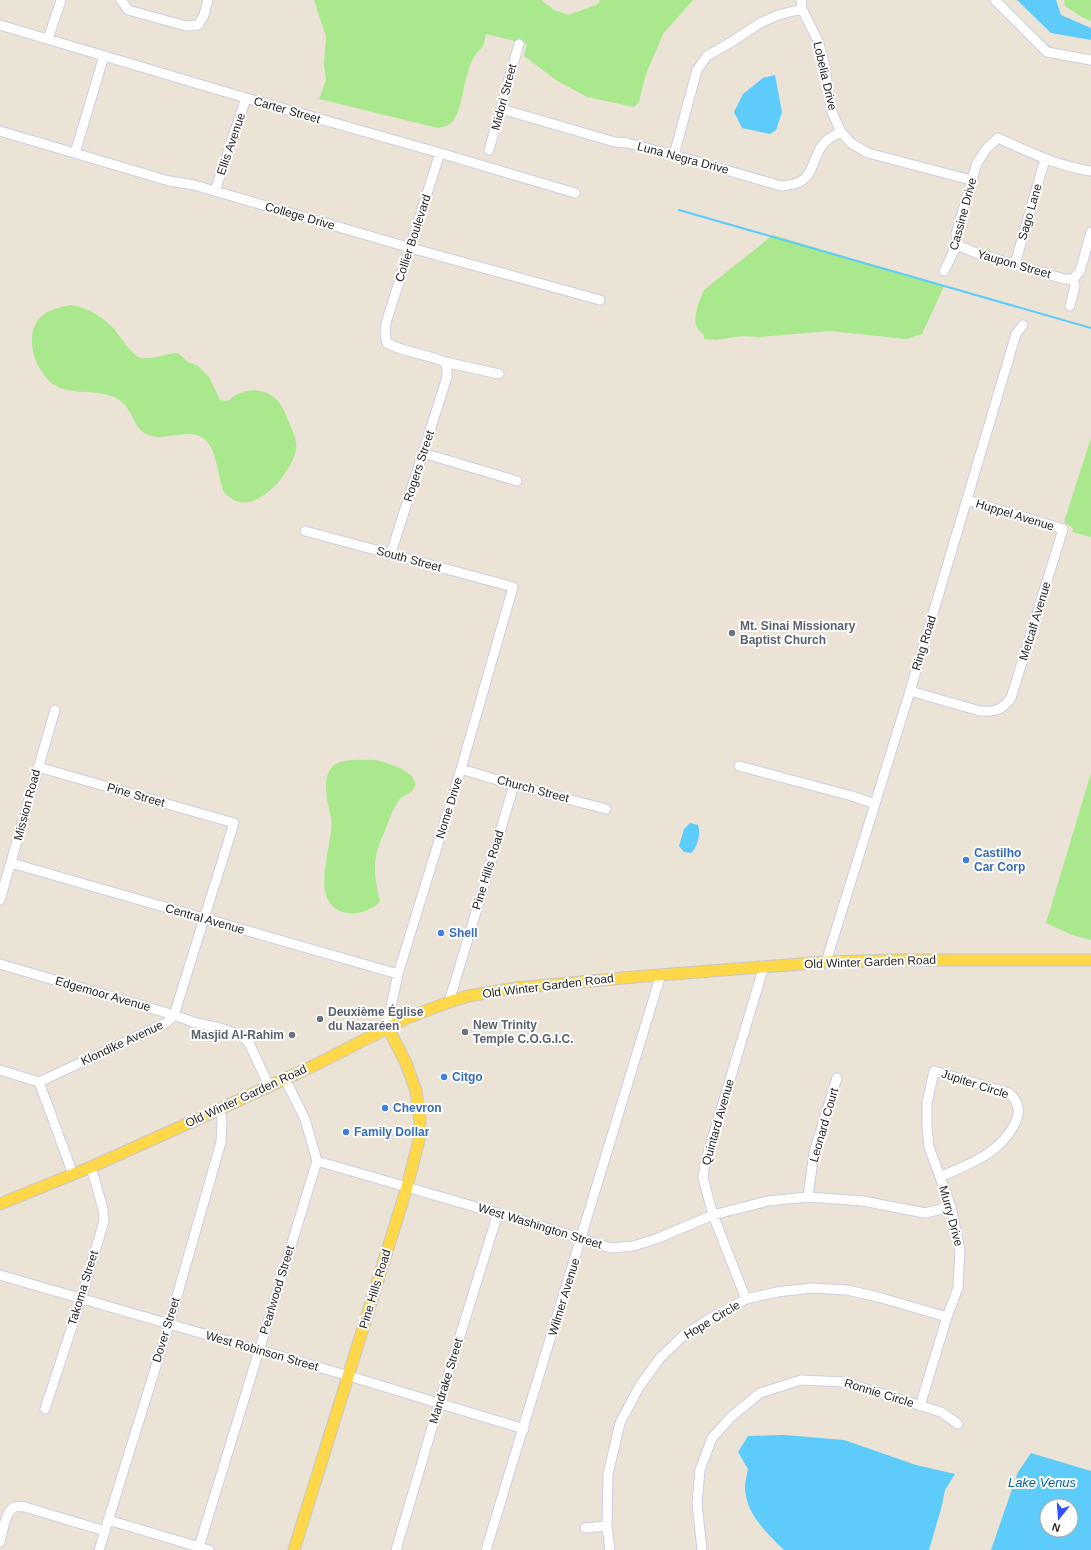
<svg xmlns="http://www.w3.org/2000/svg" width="1091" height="1550" font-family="Arial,sans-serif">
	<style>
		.green { fill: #a9e88c }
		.water { fill: #5dccfa; fill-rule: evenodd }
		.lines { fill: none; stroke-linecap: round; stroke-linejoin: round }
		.stream { stroke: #5dccfa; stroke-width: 2 }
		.minor-casing { stroke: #cbcfe2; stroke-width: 11 }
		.major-casing { stroke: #c7c7c7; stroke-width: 13 }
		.minor { stroke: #fff; stroke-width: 9 }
		.major { stroke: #fed849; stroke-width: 11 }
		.worship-dot { fill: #6b7280; stroke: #fff; stroke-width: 1.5 }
		.shop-dot { fill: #3f7fe0; stroke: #fff; stroke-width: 1.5 }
		.labels { text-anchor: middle; stroke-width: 4; stroke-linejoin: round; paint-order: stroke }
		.street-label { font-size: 12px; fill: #272727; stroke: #fff }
		.worship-label { font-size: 12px; font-weight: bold; fill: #5b616d; stroke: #fff; text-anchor: start }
		.shop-label { font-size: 12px; font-weight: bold; fill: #366cbe; stroke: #fff; text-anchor: start }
		.water-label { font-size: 13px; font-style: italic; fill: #0166a1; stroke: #fff }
	</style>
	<rect width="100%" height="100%" fill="#ebe3d6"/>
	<!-- green -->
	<path class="green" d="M314 0H541L554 10 569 15 598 4 600 0H693L663 34 646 74 639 102 634 107 587 97 556 80 524 56 527 44 486 34 483 47C460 64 467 110 450 124 447 126 441 127 438 128L319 99 326 80 324 65 326 37Z
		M1064 0H1091V21L1080 16 1065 6Z
		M773 235 944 286 922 334 907 339 829 331 759 337 742 336 716 340 704 339V335C702 333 699 330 697 328 692 319 700 298 704 290Z
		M71 305C87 307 103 317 114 329 120 336 133 357 141 358 153 360 166 353 178 353L188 362 198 366 209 377 220 400 228 401C249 382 277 389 286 415 290 426 298 439 296 450 292 472 257 515 232 499 230 497 226 495 225 493 223 492 222 487 222 485 217 472 216 446 203 438 186 427 163 444 144 433 134 426 131 409 121 401 96 383 62 404 42 372 36 363 32 352 32 341 32 315 49 309 71 305Z
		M1091 438V537L1072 532 1073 528 1064 522Z
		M376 760C386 763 415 770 415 784 415 793 404 794 399 800 393 808 391 816 387 825 385 833 380 840 378 848 372 866 376 884 380 902 371 910 359 915 347 913 305 905 335 844 331 818 328 803 321 780 332 767 339 758 364 760 376 760Z
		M1091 773V940L1072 935 1046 923Z"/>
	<!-- water -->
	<path class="water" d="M1017 0H1056L1061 15 1091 28V40L1051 33Z
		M775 75 782 112 776 130 770 134 742 128 734 112 743 94 763 78Z
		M690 823 698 825C701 833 698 847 691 853L684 852 679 846 684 829Z
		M785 1435 844 1440 916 1465 955 1474 945 1490 941 1509 929 1550H784C766 1532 746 1514 745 1488 745 1482 747 1475 748 1469L738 1452 748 1436Z
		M1031 1453 1091 1471V1550H991L1018 1472ZM1047 1506H1071V1530H1047Z"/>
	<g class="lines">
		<!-- stream -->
		<path class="stream" d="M679 210 1091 328"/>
		<!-- minor casing -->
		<g class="minor-casing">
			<path id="minor" d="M121 0 128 10 186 26 198 25 204 15 208 0
				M801 0 802 9 818 41 824 62 832 112 841 132 851 143 868 153 971 180
				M995 0 1047 52 1091 60
				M0 25 246 98 440 153 575 193
				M48 39 61 0
				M501 109 615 142 627 143 674 155 781 186C786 185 793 185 797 183 813 177 813 159 821 147 826 139 833 136 841 132
				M0 131 169 181 194 185 411 248 600 300
				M489 150 519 44
				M75 153 104 56
				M674 155 697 70 707 56 733 41 760 23 778 15 802 9
				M215 191 246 98
				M957 245 976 253 1064 279H1073
				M1015 264 1045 159
				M944 271 957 245 956 234 977 163 987 148 998 138C1029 152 1057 166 1091 171
				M1070 306 1075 286 1073 279 1080 271 1091 232
				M445 362 499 374
				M423 453 517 481
				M305 531 513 587 461 769 398 974 389 1016 388 1028
				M391 553 447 377V368L445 362C426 354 405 353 387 343L385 334 386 323 440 153
				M910 691 980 711C995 712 1002 710 1011 698L1063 529 967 500
				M739 766 852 796 875 804
				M38 767 234 823 174 1015 166 1023 39 1082
				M461 769 514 785 606 809
				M11 863 398 974
				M0 900 55 710
				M826 962 910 691 1016 334 1023 325
				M0 964 174 1015 196 1023 220 1028 240 1035 249 1043 269 1086
				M449 1002 514 785
				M0 1070 39 1082
				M39 1082 73 1174
				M317 1161 534 1224 611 1248 633 1246 656 1239 713 1215 768 1201 808 1197 863 1201 925 1213 951 1207
				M808 1197 814 1152 837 1078
				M0 1275 349 1376 524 1429
				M746 1299 713 1215 703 1178 705 1163 764 966
				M920 1406 947 1317 958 1288 960 1250 951 1207 929 1147 927 1128V1103L934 1071 1009 1093C1018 1101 1021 1110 1016 1121 1002 1153 970 1164 940 1177
				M45 1409 81 1299 104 1221 103 1209 91 1167
				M108 1520 209 1550
				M585 1528 607 1526
				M0 1542C2 1534 6 1509 15 1507 18 1506 22 1507 25 1507L105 1531
				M99 1550 169 1324 221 1142 222 1120 220 1109
				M198 1550 317 1161 305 1119 285 1079
				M396 1550 439 1404 498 1213
				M486 1550 661 974
				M610 1550 607 1526 608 1474 620 1423 639 1387 660 1358 683 1336 709 1319 746 1299 777 1292 812 1288 847 1290 878 1297 947 1317
				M702 1550 697 1503 700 1470 712 1438 731 1417 760 1393 801 1380 844 1382 941 1412 958 1424"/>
		</g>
		<!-- major casing -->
		<g class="major-casing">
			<path id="major" d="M0 1204 91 1167 220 1109 317 1064 407 1018 449 1002 468 996 516 988 634 977 826 962 900 960H1091
				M294 1550 407 1187 419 1140 420 1120 416 1091 406 1063 388 1028"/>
		</g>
		<!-- minor -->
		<use href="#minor" class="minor"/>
		<!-- major -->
		<use href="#major" class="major"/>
	</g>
	<!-- markers -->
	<g class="worship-dot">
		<circle cx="732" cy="633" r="4"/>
		<circle cx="320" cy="1019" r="4"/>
		<circle cx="465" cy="1032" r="4"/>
		<circle cx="292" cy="1035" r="4"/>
	</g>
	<g class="shop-dot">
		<circle cx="966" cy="860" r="4"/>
		<circle cx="441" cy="933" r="4"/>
		<circle cx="444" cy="1077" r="4"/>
		<circle cx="385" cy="1108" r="4"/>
		<circle cx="346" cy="1132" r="4"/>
	</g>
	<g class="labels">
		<!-- street labels -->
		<g class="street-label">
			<text transform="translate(825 76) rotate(77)" y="4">Lobelia Drive</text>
			<text transform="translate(504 97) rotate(-75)" y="4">Midori Street</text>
			<text transform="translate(287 110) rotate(16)" y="4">Carter Street</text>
			<text transform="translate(231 144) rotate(-71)" y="4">Ellis Avenue</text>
			<text transform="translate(683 158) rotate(15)" y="4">Luna Negra Drive</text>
			<text transform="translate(1030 212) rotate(-74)" y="4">Sago Lane</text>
			<text transform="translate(963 214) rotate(-75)" y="4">Cassine Drive</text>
			<text transform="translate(300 216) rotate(16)" y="4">College Drive</text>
			<text transform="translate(413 238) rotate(-72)" y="4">Collier Boulevard</text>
			<text transform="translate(1014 264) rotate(16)" y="4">Yaupon Street</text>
			<text transform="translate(419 466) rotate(-72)" y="4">Rogers Street</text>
			<text transform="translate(1015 515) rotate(17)" y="4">Huppel Avenue</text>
			<text transform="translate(409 559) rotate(15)" y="4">South Street</text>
			<text transform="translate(1035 621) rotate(-73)" y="4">Metcalf Avenue</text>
			<text transform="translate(924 643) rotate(-73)" y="4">Ring Road</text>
			<text transform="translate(533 789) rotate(15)" y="4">Church Street</text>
			<text transform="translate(136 795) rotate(16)" y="4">Pine Street</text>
			<text transform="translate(27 805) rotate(-75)" y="4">Mission Road</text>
			<text transform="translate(449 808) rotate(-73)" y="4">Nome Drive</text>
			<text transform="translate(488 870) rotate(-73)" y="4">Pine Hills Road</text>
			<text transform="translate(205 919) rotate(16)" y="4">Central Avenue</text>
			<text transform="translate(870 962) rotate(-2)" y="4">Old Winter Garden Road</text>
			<text transform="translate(548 986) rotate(-7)" y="4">Old Winter Garden Road</text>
			<text transform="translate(103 994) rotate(16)" y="4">Edgemoor Avenue</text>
			<text transform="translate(122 1043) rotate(-25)" y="4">Klondike Avenue</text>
			<text transform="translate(975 1084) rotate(18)" y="4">Jupiter Circle</text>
			<text transform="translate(246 1096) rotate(-25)" y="4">Old Winter Garden Road</text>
			<text transform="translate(718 1122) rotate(-74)" y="4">Quintard Avenue</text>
			<text transform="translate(824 1125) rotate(-74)" y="4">Leonard Court</text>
			<text transform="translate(951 1216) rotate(75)" y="4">Murry Drive</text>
			<text transform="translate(540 1226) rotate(17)" y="4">West Washington Street</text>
			<text transform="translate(83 1288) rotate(-73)" y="4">Takoma Street</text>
			<text transform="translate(375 1289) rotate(-73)" y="4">Pine Hills Road</text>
			<text transform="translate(277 1290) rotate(-73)" y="4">Pearlwood Street</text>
			<text transform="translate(564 1297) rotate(-73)" y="4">Wilmer Avenue</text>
			<text transform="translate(712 1320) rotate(-31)" y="4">Hope Circle</text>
			<text transform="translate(166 1330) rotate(-73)" y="4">Dover Street</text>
			<text transform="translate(262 1351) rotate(16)" y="4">West Robinson Street</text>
			<text transform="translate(446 1381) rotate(-73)" y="4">Mandrake Street</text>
			<text transform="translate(879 1393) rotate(17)" y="4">Ronnie Circle</text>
		</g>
		<!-- worship labels -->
		<g class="worship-label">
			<text x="740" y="630">Mt. Sinai Missionary<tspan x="740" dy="14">Baptist Church</tspan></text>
			<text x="328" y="1016">Deuxième Église<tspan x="328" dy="14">du Nazaréen</tspan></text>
			<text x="473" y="1029">New Trinity<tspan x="473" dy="14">Temple C.O.G.I.C.</tspan></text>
			<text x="284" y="1039" text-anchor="end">Masjid Al-Rahim</text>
		</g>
		<!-- shop labels -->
		<g class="shop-label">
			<text x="974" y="857">Castilho<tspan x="974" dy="14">Car Corp</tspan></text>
			<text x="449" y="937">Shell</text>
			<text x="452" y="1081">Citgo</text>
			<text x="393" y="1112">Chevron</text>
			<text x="354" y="1136">Family Dollar</text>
		</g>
		<!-- water labels -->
		<g class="water-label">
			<text x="1042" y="1487">Lake Venus</text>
		</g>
	</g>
	<!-- north arrow -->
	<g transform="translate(1059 1518) rotate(197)"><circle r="19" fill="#ffffff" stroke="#a9a9a9"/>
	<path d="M0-3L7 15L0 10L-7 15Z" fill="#2f51ff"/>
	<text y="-6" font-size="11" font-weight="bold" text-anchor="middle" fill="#272727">N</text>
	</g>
</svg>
